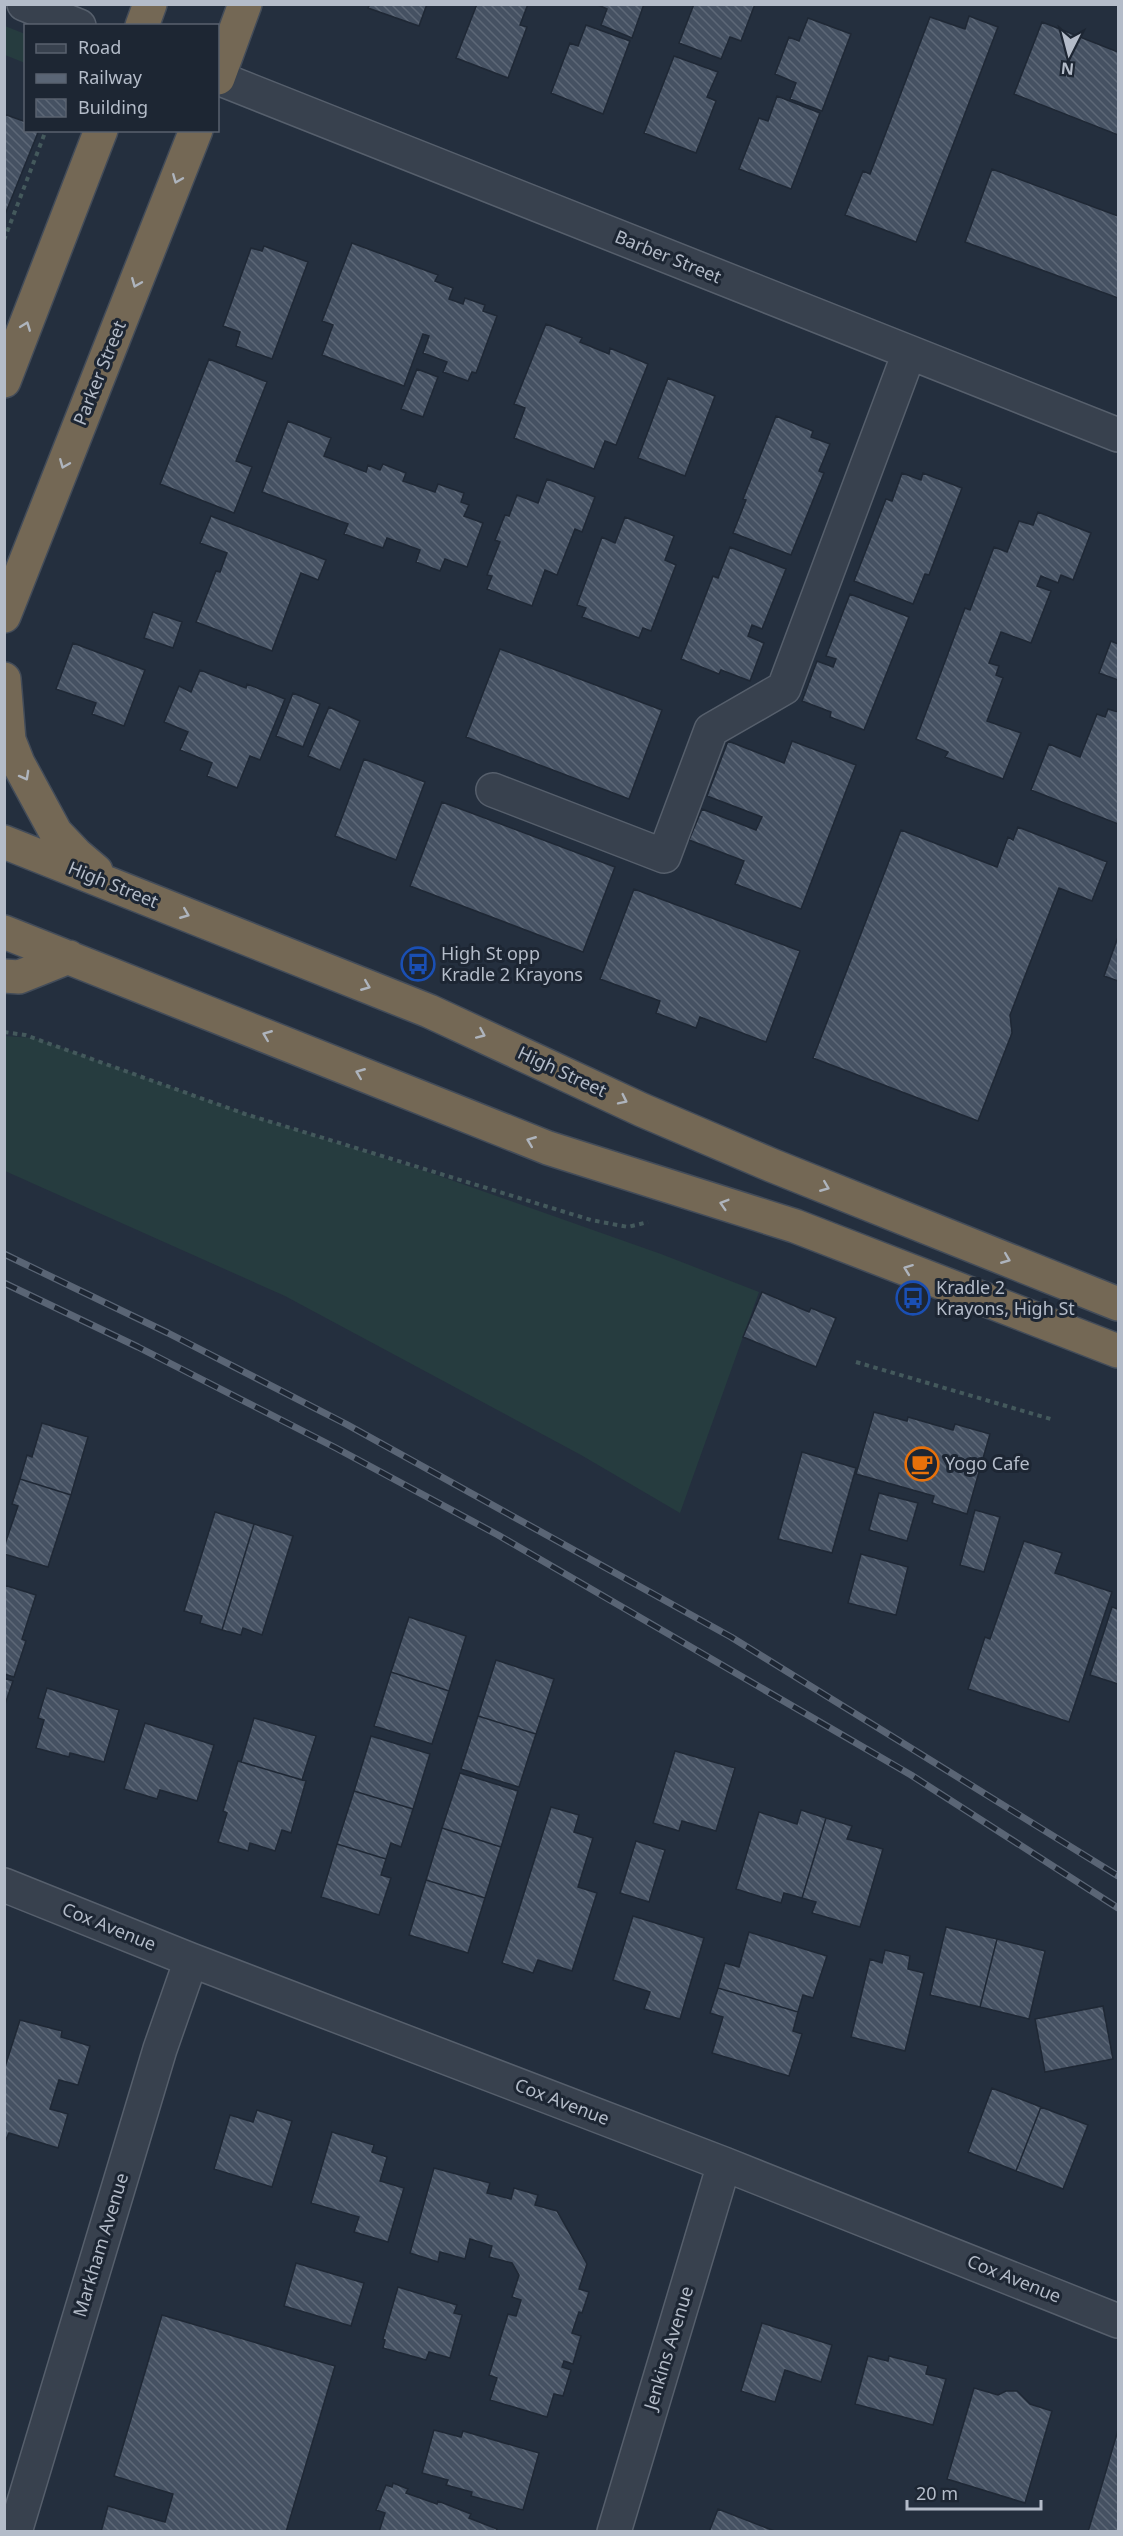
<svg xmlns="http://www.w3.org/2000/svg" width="1123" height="2536" font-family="'Noto Sans',sans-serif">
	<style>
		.grass { fill: #263c3f }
		.building { fill: url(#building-back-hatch); stroke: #1f2835; stroke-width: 1.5 }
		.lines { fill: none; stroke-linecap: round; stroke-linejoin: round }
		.minor-casing { stroke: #565f6c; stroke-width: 36 }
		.highway-casing { stroke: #434c59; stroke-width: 36 }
		.path { stroke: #44595c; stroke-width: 4; stroke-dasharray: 4.5 4.5; stroke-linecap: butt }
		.minor { stroke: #38414e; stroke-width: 33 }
		.highway { stroke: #746855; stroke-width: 33 }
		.rail-casing { stroke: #5a6575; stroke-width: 7 }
		.rail { stroke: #1d2633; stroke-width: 4.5; stroke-dasharray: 14; stroke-linecap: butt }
		.oneway { stroke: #aeb4bd }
		.labels { text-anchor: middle; stroke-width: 6; stroke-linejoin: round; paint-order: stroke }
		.street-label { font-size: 18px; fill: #b4bcc9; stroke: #1d2633 }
		.poi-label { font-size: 18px; fill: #b4bcc9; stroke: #1d2633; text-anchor: start }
	</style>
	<defs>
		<pattern id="building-back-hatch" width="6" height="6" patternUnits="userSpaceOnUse" patternTransform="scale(1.5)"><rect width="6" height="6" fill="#455162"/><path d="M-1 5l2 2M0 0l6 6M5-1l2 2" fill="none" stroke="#5d6877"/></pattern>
	</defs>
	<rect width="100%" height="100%" fill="#242f3e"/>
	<!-- grass -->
	<path class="grass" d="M5 26 25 34V63L5 55Z
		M5 1036 34 1038 249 1115 431 1173 661 1254 759 1292 680 1513 581 1455 285 1296 5 1171Z"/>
	<!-- building -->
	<path class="building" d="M370 4H427L419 26 368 8Z
		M477 4H528L520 25 527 27 508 78 456 58Z
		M596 4H644L632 38 601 25 607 9Z
		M694 4H755L741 41 730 37 721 59 679 43Z
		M969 16 998 27 916 242 845 215 863 171 870 174 930 17 965 29Z
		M808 18 851 34 822 111 790 99 796 83 775 74 789 37 799 41Z
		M1042 22 1118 52V135L1014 94Z
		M586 25 630 41 603 114 551 93 570 43 578 46Z
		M674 56 718 72 707 97 716 101 696 153 644 133Z
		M777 96 820 113 791 189 739 169 759 118 768 121Z
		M4 114 26 122V130H39L4 217Z
		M992 169 1118 216V298L965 242Z
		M352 243 438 275 435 281 453 288 449 299 463 304 465 298 485 305 483 311 497 316 476 373 472 372 468 381 443 372 447 362 423 353 429 336 423 334 404 386 322 355 333 325 322 321Z
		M264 246 308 262 272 359 236 346 240 332 223 326 251 248 262 251Z
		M546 324 582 338 580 342 609 354 610 348 648 364 616 445 605 441 594 469 514 438 525 408 514 404Z
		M209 359 267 382 236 461 252 467 234 513 160 484Z
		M417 369 438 377 423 417 401 409Z
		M668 378 715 396 685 476 638 458Z
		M776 416 813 431 811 437 830 444 819 471 824 473 791 555 733 533 746 500 743 499Z
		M288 421 331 438 324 456 366 472 368 465 380 470 383 464 406 473 403 481 435 492 438 484 464 493 461 502 469 505 464 516 483 523 467 567 445 559 440 571 416 562 420 550 387 538 383 548 344 534 348 524 262 492Z
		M902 473 921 480 923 473 962 488 929 575 925 574 913 604 854 581 886 499 892 501Z
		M547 479 595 497 582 532 575 529 557 575 545 570 532 606 487 589 492 576 487 575 500 542 495 540 505 515 509 516 517 495 538 503Z
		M1038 512 1091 533 1073 580 1061 575 1058 583 1041 576 1037 586 1051 591 1031 643 1001 632 989 663 999 666 996 675 1003 678 987 721 1021 733 1003 779 945 757 948 752 916 739 965 608 970 610 994 547 1007 552 1019 521 1033 525Z
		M211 516 326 560 318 580 301 573 272 651 196 622 216 571 220 572 227 553 200 543Z
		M625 517 674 536 665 560 676 565 651 631 643 628 639 638 582 617 586 608 577 605 602 537 615 543Z
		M730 547 786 569 762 629 752 625 748 636 764 643 750 681 721 670 719 674 681 659 713 576 718 578Z
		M850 594 909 617 864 730 830 717 831 712 802 701 817 661 833 667 836 659 826 656Z
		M153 612 182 622 173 648 144 638Z
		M1111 641 1118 644V680L1099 673Z
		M73 643 145 670 124 726 92 714 96 703 56 689Z
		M500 649 662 710 629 799 466 737Z
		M200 670 246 688 247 684 285 699 260 760 250 756 237 788 207 776 212 763 180 750 188 732 164 722 179 686 191 692Z
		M293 693 320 704 303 747 276 736Z
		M329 707 360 721 340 770 308 756Z
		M1108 709 1118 712V824L1031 790 1049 744 1080 757 1097 714 1105 717Z
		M728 741 784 763 792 741 856 765 801 909 735 884 744 861 689 840 702 809 756 830 762 817 707 796Z
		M364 759 425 782 396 860 335 836Z
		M442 802 615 867 583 952 410 886Z
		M1018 827 1107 862 1092 901 1059 888 1010 1015 1012 1033 978 1121 813 1058 901 830 997 867 1008 837 1013 840Z
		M634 889 800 951 766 1042 700 1017 696 1028 656 1013 660 1001 600 979Z
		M1118 937V981L1104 976Z
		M762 1292 809 1312 811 1308 836 1318 816 1367 743 1337Z
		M874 1412 907 1421 908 1417 953 1430 955 1424 990 1434 967 1514 932 1503 934 1496 856 1474Z
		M42 1423 88 1437 71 1495 20 1479 27 1455 32 1457Z
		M802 1452 856 1468 832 1553 778 1539Z
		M20 1479 71 1495 48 1567 4 1554V1547L18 1506 12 1504Z
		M879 1493 918 1503 907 1541 869 1530Z
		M975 1510 1000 1517 984 1572 960 1565Z
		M215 1512 254 1524 222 1630 200 1623 202 1616 184 1611Z
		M254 1524 293 1536 262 1635 243 1628 241 1635 222 1630Z
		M1024 1541 1062 1553 1055 1573 1112 1592 1069 1722 968 1689 985 1637 990 1639Z
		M861 1554 908 1567 896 1615 848 1603Z
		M4 1585 36 1595 22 1639 26 1641 14 1677 4 1674Z
		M1112 1607 1118 1609V1684L1090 1675Z
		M409 1617 466 1636 449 1691 391 1672Z
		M496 1660 554 1679 536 1734 478 1716Z
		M391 1672 449 1691 432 1744 374 1726Z
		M4 1678 13 1681 4 1707Z
		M47 1688 119 1710 104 1762 70 1753 69 1757 36 1748 44 1720 38 1718Z
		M478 1716 536 1734 519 1787 461 1769Z
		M254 1718 316 1736 302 1780 241 1762Z
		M145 1723 214 1745 197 1801 160 1790 157 1799 124 1789Z
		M371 1736 430 1754 413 1809 354 1791Z
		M675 1751 735 1768 716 1831 682 1821 679 1831 653 1823Z
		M238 1761 306 1781 291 1833 282 1830 275 1851 250 1843 248 1851 218 1842 227 1813 223 1811Z
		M460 1773 518 1791 501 1847 442 1828Z
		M354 1791 413 1809 401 1847 391 1843 386 1859 337 1844Z
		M551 1807 579 1815 574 1832 593 1838 578 1887 597 1893 572 1971 538 1960 533 1973 502 1963Z
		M801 1810 826 1818 802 1898 784 1893 781 1903 736 1889 759 1812 797 1824Z
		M826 1818 852 1826 847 1839 883 1849 860 1927 812 1913 816 1902 802 1898Z
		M442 1828 501 1847 485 1898 426 1880Z
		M636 1841 665 1850 649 1902 620 1893Z
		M337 1844 386 1859 381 1875 391 1878 379 1915 321 1897Z
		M426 1880 485 1898 468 1953 409 1935Z
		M633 1916 704 1938 680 2019 644 2009 650 1992 613 1980Z
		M946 1927 997 1939 980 2007 930 1995Z
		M749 1932 827 1956 813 1998 803 1995 798 2012 718 1988 725 1963 739 1967Z
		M997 1939 1045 1951 1029 2019 980 2007Z
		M885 1950 910 1956 908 1969 924 1973 905 2051 851 2037 870 1959 882 1963Z
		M718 1988 798 2012 793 2031 802 2034 789 2076 712 2053 723 2017 710 2013Z
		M1103 2006 1113 2059 1045 2072 1035 2019Z
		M20 2020 62 2031 61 2037 90 2046 78 2085 59 2080 50 2109 68 2114 58 2148 9 2133 4 2144V2070Z
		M992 2088 1041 2107 1016 2171 968 2152Z
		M1041 2107 1088 2125 1063 2189 1016 2171Z
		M257 2110 292 2121 272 2187 214 2169 230 2115 253 2122Z
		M332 2132 374 2145 372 2152 387 2157 380 2181 404 2188 388 2242 354 2232 359 2217 311 2203Z
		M434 2168 490 2183 487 2193 511 2199 514 2188 538 2195 535 2205 557 2211 587 2264 579 2289 589 2292 582 2313 579 2312 572 2333 581 2336 573 2364 564 2361 562 2367 571 2370 563 2396 554 2394 547 2417 490 2400 497 2378 489 2375 508 2314 516 2316 521 2300 512 2297 519 2275 512 2263 489 2257 492 2246 470 2239 465 2259 440 2252 438 2262 410 2253Z
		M296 2263 364 2283 351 2326 284 2306Z
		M398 2287 457 2305 454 2313 462 2315 450 2358 429 2352 426 2360 383 2348 385 2340 383 2339Z
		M162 2315 335 2366 286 2532H101L108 2506 165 2522 173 2494 114 2476Z
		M762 2323 832 2345 821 2382 785 2370 775 2402 741 2391Z
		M868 2356 888 2361 889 2356 928 2366 926 2374 946 2379 933 2425 855 2404Z
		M974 2388 998 2395 1006 2391H1017L1030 2404 1052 2411 1025 2503 947 2479Z
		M434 2430 461 2437 463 2431 539 2453 523 2510 471 2496 472 2492 446 2485 448 2480 422 2473Z
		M1118 2430V2532H1088Z
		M393 2483 408 2489 406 2493 437 2504 438 2501 471 2514 469 2518 497 2529 496 2532H379L385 2513 376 2510 386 2485 392 2487Z
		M718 2509 777 2532H709Z"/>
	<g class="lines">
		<!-- minor casing -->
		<g class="minor-casing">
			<path id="minor" d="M24 4 79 26
				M218 78 1118 435
				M493 790 664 856 711 730 784 688 909 353
				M4 1885 191 1960 724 2164 1118 2321
				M15 2532 160 2049 191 1960
				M614 2532 724 2164"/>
		</g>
		<!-- highway casing -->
		<g class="highway-casing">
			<path id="highway" d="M142 26 150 4
				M218 78 245 4
				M4 381 101 130
				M4 616 196 130
				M4 679 9 740 18 763 56 833 76 854 96 871
				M4 842 429 1011 642 1110 771 1165 1118 1304
				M4 932 548 1148 795 1226 1118 1351
				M4 976 19 977 69 957"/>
		</g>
		<!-- path -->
		<path class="path" d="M4 240 46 130
			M4 1032 25 1035 245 1114 591 1220 628 1227 648 1222
			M856 1362 1054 1420"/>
		<!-- minor -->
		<use href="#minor" class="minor"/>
		<!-- highway -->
		<use href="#highway" class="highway"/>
		<!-- rail casing -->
		<g class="rail-casing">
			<path id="rail" d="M4 1254 168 1333 346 1424 731 1637 1118 1876
				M4 1283 138 1347 336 1448 498 1535 911 1775 1118 1908"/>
		</g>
		<!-- rail -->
		<use href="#rail" class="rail"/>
	</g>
	<!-- one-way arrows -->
	<defs><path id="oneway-chevron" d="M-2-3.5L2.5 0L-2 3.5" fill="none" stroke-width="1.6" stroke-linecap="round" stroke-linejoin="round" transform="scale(1.5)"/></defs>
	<g class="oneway">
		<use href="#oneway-chevron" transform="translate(177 179) rotate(112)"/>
		<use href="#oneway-chevron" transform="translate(136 283) rotate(112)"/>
		<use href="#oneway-chevron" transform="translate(26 326) rotate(-69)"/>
		<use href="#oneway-chevron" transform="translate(64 464) rotate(112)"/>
		<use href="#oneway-chevron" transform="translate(25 776) rotate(61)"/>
		<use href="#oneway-chevron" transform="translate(185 914) rotate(22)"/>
		<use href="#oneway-chevron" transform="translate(366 986) rotate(22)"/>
		<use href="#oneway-chevron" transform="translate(481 1034) rotate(24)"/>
		<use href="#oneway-chevron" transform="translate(267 1035) rotate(-158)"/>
		<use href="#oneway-chevron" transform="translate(360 1073) rotate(-158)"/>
		<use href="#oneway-chevron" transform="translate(623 1100) rotate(26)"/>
		<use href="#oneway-chevron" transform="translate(531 1141) rotate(-158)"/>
		<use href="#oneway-chevron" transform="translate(825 1187) rotate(22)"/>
		<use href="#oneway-chevron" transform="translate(724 1204) rotate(-163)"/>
		<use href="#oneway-chevron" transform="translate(1006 1259) rotate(22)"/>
		<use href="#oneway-chevron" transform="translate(908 1269) rotate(-159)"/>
	</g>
	<!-- icons -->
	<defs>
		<g id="bus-ring" transform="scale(1.725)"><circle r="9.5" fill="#1d2633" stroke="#1a4fb4" stroke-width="1.5"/><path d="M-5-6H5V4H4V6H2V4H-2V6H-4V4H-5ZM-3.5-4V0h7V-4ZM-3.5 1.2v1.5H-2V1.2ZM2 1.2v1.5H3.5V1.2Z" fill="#1a4fb4"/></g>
		<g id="cafe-ring" transform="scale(1.725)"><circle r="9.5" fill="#1d2633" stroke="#e8710a" stroke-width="1.5"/><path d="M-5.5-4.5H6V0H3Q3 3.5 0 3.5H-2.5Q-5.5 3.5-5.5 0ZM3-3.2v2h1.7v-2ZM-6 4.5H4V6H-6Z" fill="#e8710a"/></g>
	</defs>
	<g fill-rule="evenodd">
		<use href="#bus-ring" x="418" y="964"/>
		<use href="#bus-ring" x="913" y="1298"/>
		<use href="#cafe-ring" x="922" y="1464"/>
	</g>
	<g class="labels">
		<!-- street labels -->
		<g class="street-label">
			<text transform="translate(668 257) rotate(22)" y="6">Barber Street</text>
			<text transform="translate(100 373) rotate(-68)" y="6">Parker Street</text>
			<text transform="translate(113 885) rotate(22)" y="6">High Street</text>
			<text transform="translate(562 1072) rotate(25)" y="6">High Street</text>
			<text transform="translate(109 1927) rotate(22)" y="6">Cox Avenue</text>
			<text transform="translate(562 2102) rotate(21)" y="6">Cox Avenue</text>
			<text transform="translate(101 2245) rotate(-73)" y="6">Markham Avenue</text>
			<text transform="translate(1014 2279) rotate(22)" y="6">Cox Avenue</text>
			<text transform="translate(669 2348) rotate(-73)" y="6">Jenkins Avenue</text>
		</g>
		<!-- poi labels -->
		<g class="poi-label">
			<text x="441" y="960">High St opp<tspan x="441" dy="21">Kradle 2 Krayons</tspan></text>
			<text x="936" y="1294">Kradle 2<tspan x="936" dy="21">Krayons, High St</tspan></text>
			<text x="945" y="1470">Yogo Cafe</text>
		</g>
	</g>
	<!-- border -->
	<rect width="1123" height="2536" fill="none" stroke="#b4bcc9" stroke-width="12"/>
	<!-- legend -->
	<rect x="24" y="24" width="195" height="108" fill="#1d2633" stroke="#59626f" stroke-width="1.5"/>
	<rect x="36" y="44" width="30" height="9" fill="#38414e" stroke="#59626f" stroke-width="1.5"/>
	<text x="78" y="54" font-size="18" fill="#b4bcc9">Road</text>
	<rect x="36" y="74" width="30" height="9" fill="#5a6575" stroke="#59626f" stroke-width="1.5"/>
	<text x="78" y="84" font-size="18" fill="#b4bcc9">Railway</text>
	<rect x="36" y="99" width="30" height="18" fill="url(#building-back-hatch)" stroke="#59626f" stroke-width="1.5"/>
	<text x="78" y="114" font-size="18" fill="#b4bcc9">Building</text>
	<!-- north arrow -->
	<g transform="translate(1069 54) rotate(186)" stroke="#1d2633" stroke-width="4.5" paint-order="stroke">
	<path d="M0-4.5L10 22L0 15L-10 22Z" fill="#b4bcc9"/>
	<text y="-9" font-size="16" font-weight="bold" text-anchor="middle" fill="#b4bcc9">N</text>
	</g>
	<!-- scale -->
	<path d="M907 2500v9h134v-9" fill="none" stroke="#b4bcc9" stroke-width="3"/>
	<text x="916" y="2500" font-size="18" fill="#b4bcc9" stroke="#1d2633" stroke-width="4.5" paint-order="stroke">20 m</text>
</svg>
